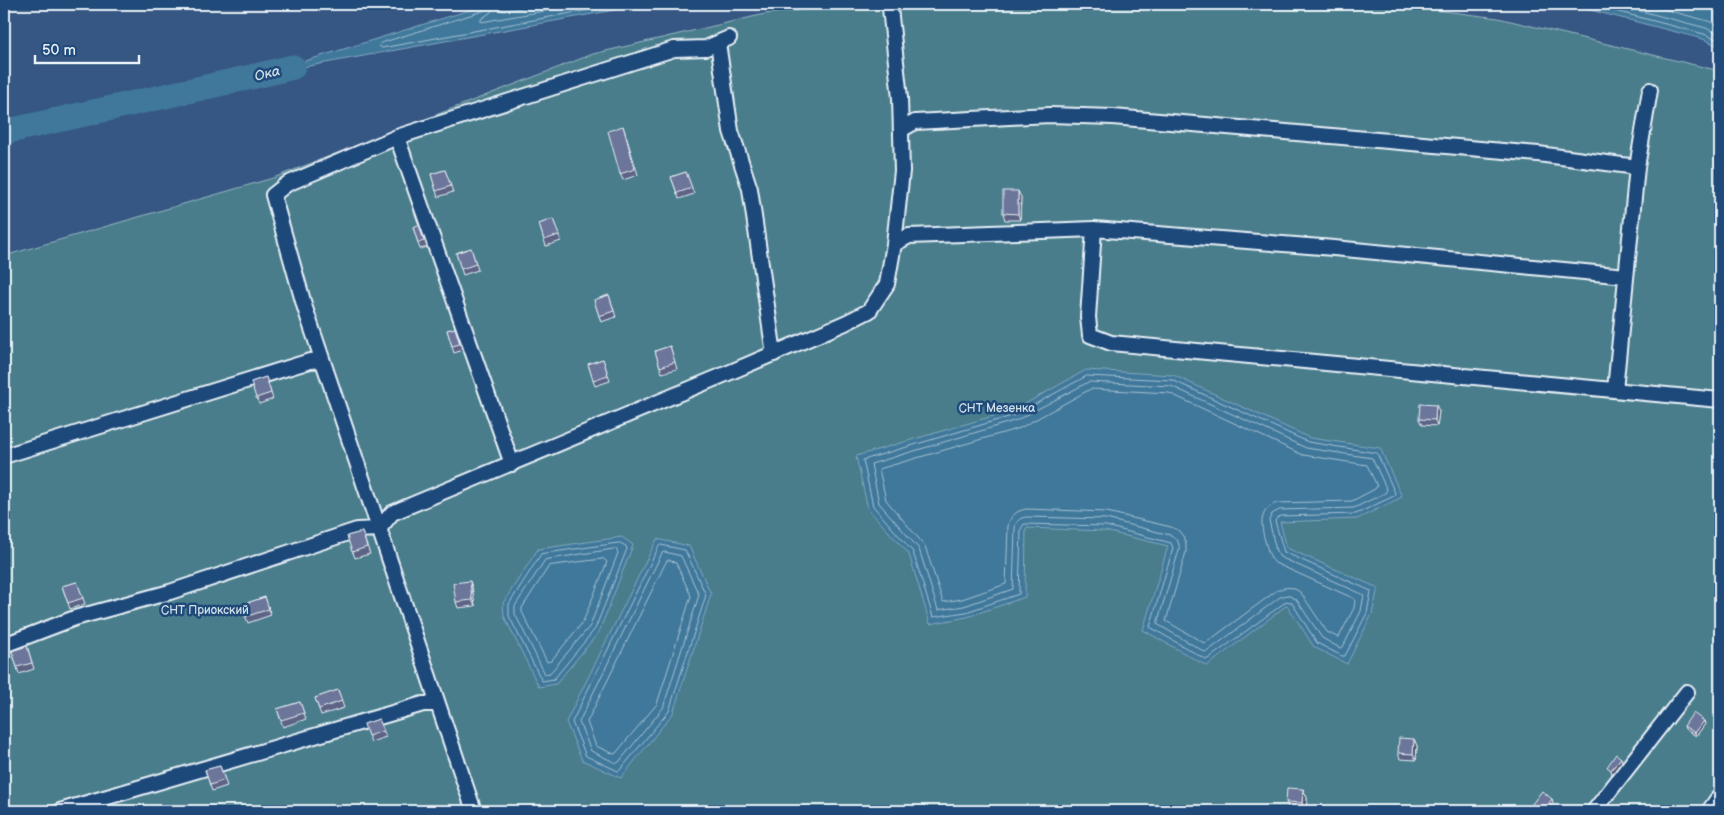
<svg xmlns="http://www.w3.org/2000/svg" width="1724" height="815" font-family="'Balsamiq Sans',sans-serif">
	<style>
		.green { fill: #497d8b; stroke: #98b7c2 }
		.water { fill: #40789b; stroke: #83a8c0 }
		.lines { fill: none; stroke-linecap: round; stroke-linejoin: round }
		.shore { stroke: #a5c1d3; stroke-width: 1 }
		.river { stroke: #40789b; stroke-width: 25 }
		.minor-casing { stroke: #e8f1f8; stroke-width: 18 }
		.minor { stroke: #1f4a7a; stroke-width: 14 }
		.wall { fill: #5d6484; stroke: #e8f1f8 }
		.shaded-wall { fill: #4c516c; stroke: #e8f1f8 }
		.building { fill: #6c749a; stroke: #e8f1f8 }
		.labels { text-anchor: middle; stroke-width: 5; stroke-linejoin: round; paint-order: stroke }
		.park-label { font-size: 12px; fill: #d0e0e8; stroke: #1f4a7a }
		.water-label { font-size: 14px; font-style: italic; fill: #cfdfea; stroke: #1f4a7a }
	</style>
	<rect width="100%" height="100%" fill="#365784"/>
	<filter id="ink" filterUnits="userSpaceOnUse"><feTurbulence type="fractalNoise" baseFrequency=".02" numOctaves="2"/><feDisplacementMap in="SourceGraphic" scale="10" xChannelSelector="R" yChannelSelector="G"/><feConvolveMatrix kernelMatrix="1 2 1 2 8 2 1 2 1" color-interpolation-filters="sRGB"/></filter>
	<g filter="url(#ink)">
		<!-- green -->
		<path class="green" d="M857 4H1389L1498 18 1720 71V811H4V256L273 178 593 54 765 14Z"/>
		<!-- water -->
		<path class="water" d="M489 4H647L260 75Z
			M1567 4H1720V47L1703 39Z
			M1086 370 1173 375 1310 438 1380 448 1402 497 1357 519 1280 522 1287 548 1378 588 1372 614 1347 664 1314 647 1287 605 1207 666 1143 630 1168 546 1105 531 1026 528 1025 597 967 617 930 624 909 554 868 509 856 456 1014 410Z
			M622 537 633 545 599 632 556 684 539 687 504 616 503 603 538 549Z
			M657 539 689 546 711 594 673 713 621 778 582 760 566 722Z"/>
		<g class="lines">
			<!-- shore -->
			<path class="shore" d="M487 4 486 8 483 11 381 43 379 46 382 48 620 4
				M493 4 491 12 481 19V22L585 4
				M501 4V10L503 11 544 4
				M1588 4 1704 34 1720 41
				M1614 4 1706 28 1720 35
				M1644 4 1708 21 1720 26
				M1087 376 1172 380 1308 442 1377 453 1395 493 1394 496 1356 514 1281 516 1277 518 1275 521 1284 552 1371 591 1367 613 1345 656H1342L1317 643 1292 603 1287 601 1208 659H1205L1150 627 1173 548 1171 543 1106 526 1024 524 1021 529 1019 594 966 612 933 617 913 552 873 506 863 460 1015 415Z
				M1089 382 1171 386 1306 448 1372 458 1387 490 1385 493 1354 508 1279 510 1272 514 1269 520 1276 551 1280 557 1364 595 1361 611 1343 647 1340 648 1322 638 1296 599 1287 595 1280 597 1208 651 1205 652 1157 624 1179 550C1180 543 1177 538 1170 535L1106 519 1028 517C1020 517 1016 521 1015 528L1013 589 964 606 938 610 919 549 879 503 871 464 1017 420Z
				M1091 389 1169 393 1303 455 1367 465 1377 486 1375 489 1352 501 1276 503C1258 511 1261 526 1265 541 1268 550 1269 557 1275 563L1355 599 1354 608 1339 637H1337L1327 632 1301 593C1293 586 1285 586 1276 591L1207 642 1204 643 1166 621 1186 552V543L1183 536 1178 530 1171 527 1107 512 1027 509C1017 510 1010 516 1008 526L1006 584 962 599 943 602 925 546 886 500 879 469 1020 428Z
				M620 543 626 546 627 549 595 629 554 679 542 681 509 616V604L541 554Z
				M661 545 685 550 706 595 669 711 620 770 618 771 586 756 572 722 659 546Z
				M616 549 618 553 590 626 550 673 545 674 515 614V606L545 560Z
				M665 552 681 556 699 595 663 708 619 762 616 763 591 751 579 722 662 553Z
				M604 559 607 562 583 622 551 661 547 662 522 612V608L549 566Z
				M669 560 676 563 691 596 657 704 616 753 614 754 596 746 587 722 666 562Z"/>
			<!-- river -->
			<path class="river" d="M4 132 260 75 293 67"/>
			<!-- minor casing -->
			<g class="minor-casing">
				<path id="minor" d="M718 43 731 131 750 189 774 354
					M901 130 915 122 1050 115 1113 117 1538 154 1637 167
					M397 137 674 49 706 48 729 38
					M1094 229 1088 317 1090 335 1111 343 1720 400
					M894 244 909 236 1094 229 1334 248 1626 276
					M1615 390 1637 167 1650 90
					M4 456 310 361 322 360
					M4 645 75 618 170 592 357 530 379 529 392 513 733 371 845 323 869 311 887 284 894 244 902 171 900 98 890 8
					M60 811 423 704H438
					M474 811 305 308 273 195 287 184 397 137 512 464
					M1594 811 1687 692
					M1709 811 1720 795"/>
			</g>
			<!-- minor -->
			<use href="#minor" class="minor"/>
		</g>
		<!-- wall -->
		<path class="wall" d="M623 126 638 175 623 180 620 174Z
			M445 170 453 192 438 197 431 174Z
			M686 172 694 194 679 199 671 177Z
			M1021 197 1020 220H1005L1003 213Z
			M553 219 561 241 546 246 539 224Z
			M419 225 427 247 420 249 413 227Z
			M471 248 478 270 463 275 456 253Z
			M609 295 616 317 601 322 594 300Z
			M455 328 463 350 454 353 447 330Z
			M670 346 677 369 662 373 655 351Z
			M603 359 610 381 595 386 588 364Z
			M266 377 273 399 259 404 251 382Z
			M1439 411 1437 426 1422 425 1419 419Z
			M362 532 370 554 355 558 347 536Z
			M77 582 85 604 70 609 62 586Z
			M472 587 475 606 458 608 456 602Z
			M265 597 271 615 248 623 241 605Z
			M27 646 34 669 19 674 12 651Z
			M338 690 344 708 321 715 315 698Z
			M300 702 306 719 283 727 277 709Z
			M379 719 386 737 371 742 364 724Z
			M1704 721 1705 724 1696 736 1685 729 1684 726Z
			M1414 739 1417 746 1416 760 1400 759 1398 753Z
			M220 766 227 786 212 791 205 770Z
			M1303 789 1307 798 1306 811H1290L1286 802Z
			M1552 799 1553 802 1546 811H1540L1533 807 1532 804Z"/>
		<!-- shaded-wall -->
		<path class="shaded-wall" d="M1018 191 1021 197 1020 220 1018 214Z
			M1436 405 1439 411 1437 426 1435 420Z
			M470 581 472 587 475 606 472 600Z
			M1704 721 1705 724 1696 736 1695 733Z
			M1414 739 1417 746 1416 760 1413 754Z
			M1621 758 1622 761 1612 774 1611 770Z
			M1303 789 1307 798 1306 811 1302 803Z
			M1552 799 1553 802 1546 811H1543Z"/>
		<!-- building -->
		<path class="building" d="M623 126 635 169 620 174 608 131Z
			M445 170 451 186 436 191 431 174Z
			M686 172 692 188 677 193 671 177Z
			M1003 191H1018V214L1003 213Z
			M553 219 559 235 544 240 539 224Z
			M419 225 424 241 418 243 413 227Z
			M471 248 476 264 461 269 456 253Z
			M609 295 614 311 599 316 594 300Z
			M455 328 460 344 452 346 447 330Z
			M670 346 675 362 660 367 655 351Z
			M603 359 608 375 593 380 588 364Z
			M266 377 271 393 256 398 251 382Z
			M1420 404 1436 405 1435 420 1419 419Z
			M362 532 367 547 352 552 347 536Z
			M470 581 472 600 456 602 453 583Z
			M77 582 83 598 68 603 62 586Z
			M265 597 269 609 245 617 241 605Z
			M27 646 32 663 17 667 12 651Z
			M338 690 342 701 319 709 315 698Z
			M300 702 304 713 281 720 277 709Z
			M1693 713 1704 721 1695 733 1684 726Z
			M379 719 383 731 368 736 364 724Z
			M1399 738 1414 739 1413 754 1398 753Z
			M1616 754 1621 758 1611 770 1607 767Z
			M220 766 225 780 210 785 205 770Z
			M1287 788 1303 789 1302 803 1286 802Z
			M1542 791 1552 799 1543 811 1532 804Z"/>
	</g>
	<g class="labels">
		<!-- park labels -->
		<g class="park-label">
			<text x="997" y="412">СНТ Мезенка</text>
			<text x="205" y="614">СНТ Приокский</text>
		</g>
		<!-- water labels -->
		<g class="water-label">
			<text transform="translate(267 73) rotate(-14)" y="5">Ока</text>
		</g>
	</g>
	<!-- margin -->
	<rect width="1724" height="815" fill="none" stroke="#1f4a7a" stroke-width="20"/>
	<rect x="10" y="10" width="1704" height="795" fill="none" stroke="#e8f1f8" stroke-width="2" filter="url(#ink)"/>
	<!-- scale -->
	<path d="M35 55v8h104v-8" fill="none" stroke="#e8f1f8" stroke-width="2.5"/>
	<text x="42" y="55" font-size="15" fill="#e8f1f8" stroke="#1f4a7a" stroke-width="4" paint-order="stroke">50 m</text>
</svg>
